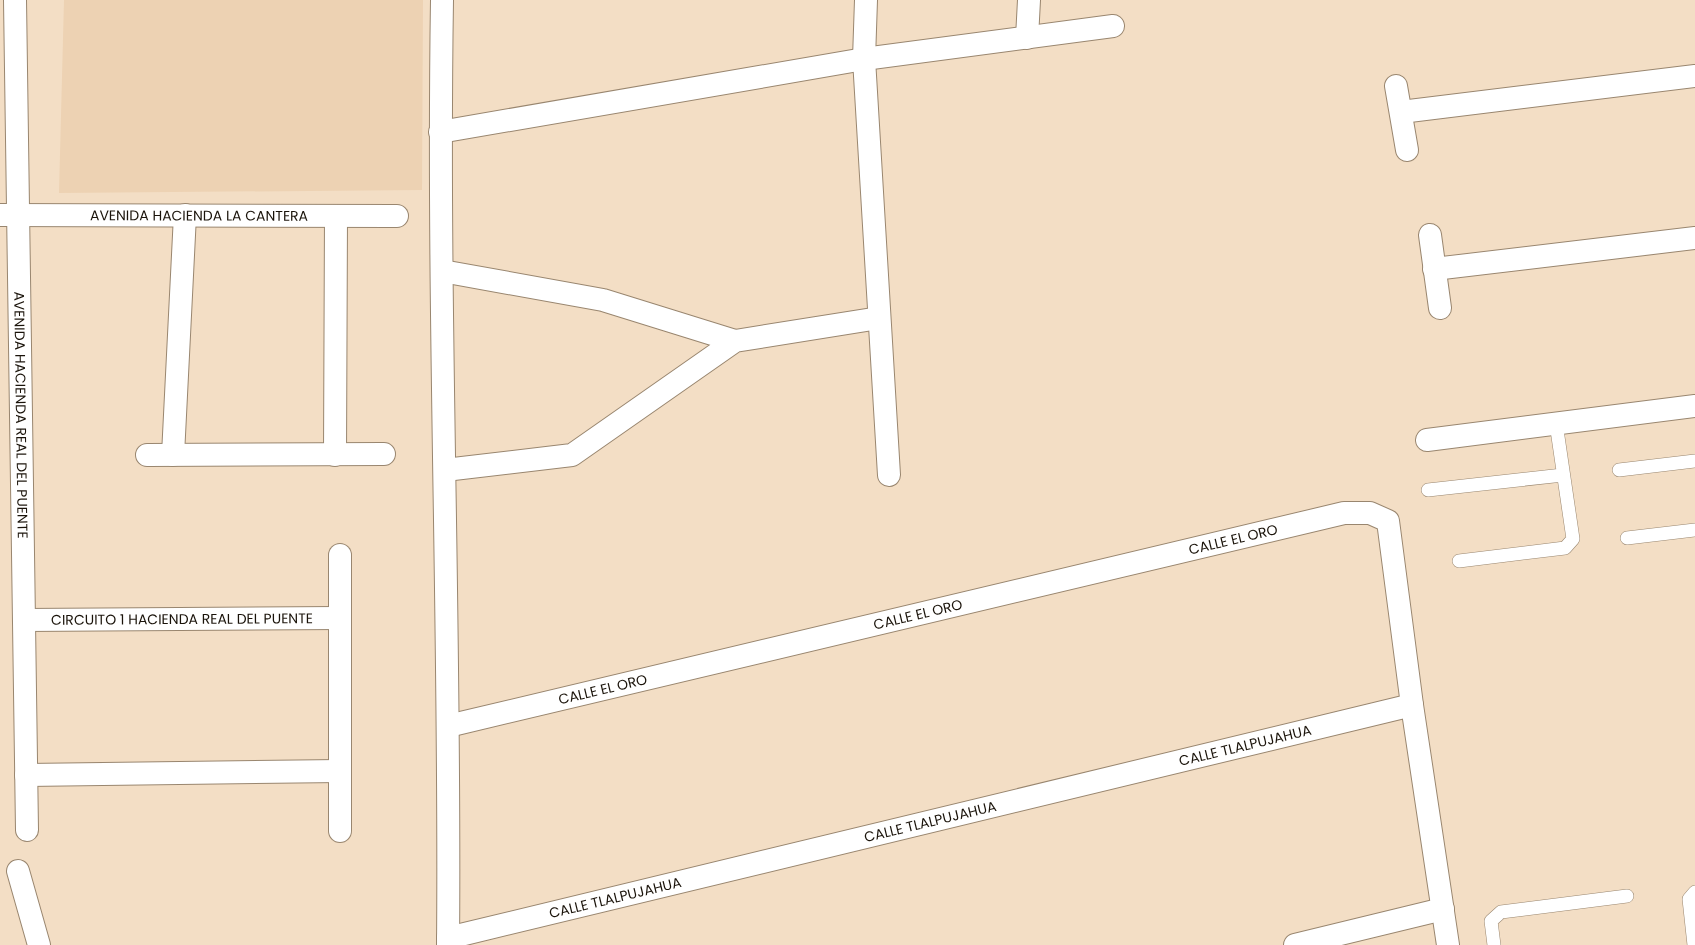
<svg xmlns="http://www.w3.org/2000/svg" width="1695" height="945" font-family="Poppins,sans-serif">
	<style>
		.built { fill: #edd2b3 }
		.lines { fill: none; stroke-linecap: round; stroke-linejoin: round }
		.lane-casing { stroke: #99866f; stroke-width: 14 }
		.street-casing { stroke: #99866f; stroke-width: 24 }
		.lane { stroke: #fff; stroke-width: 13 }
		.street { stroke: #fff; stroke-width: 22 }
		.labels { text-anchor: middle; stroke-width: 3.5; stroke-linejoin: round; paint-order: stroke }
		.street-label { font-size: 14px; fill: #1a130a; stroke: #f3dec5 }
	</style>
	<rect width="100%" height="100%" fill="#f3dec5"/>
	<!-- built -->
	<path class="built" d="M64 0H423L422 190 59 193Z"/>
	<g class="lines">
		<!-- lane casing -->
		<g class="lane-casing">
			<path id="lane" d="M1619 470 1695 461
				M1428 490 1563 475
				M1627 538 1695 530
				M1459 561 1565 548 1573 539 1556 423
				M1494 945 1491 921 1501 912 1627 896
				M1694 945 1689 899 1695 892"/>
		</g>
		<!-- street casing -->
		<g class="street-casing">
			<g id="street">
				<path id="s1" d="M15 0 27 830"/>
				<path d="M442 0C437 315 451 630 448 945"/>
				<path d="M866 0 864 59 889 475"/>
				<path d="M1027 38 1029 0"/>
				<path d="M1396 86 1407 150"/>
				<path d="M1401 112 1695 76"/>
				<path d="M440 132 864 59 1113 26"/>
				<path id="s2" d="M0 215 397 216"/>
				<path d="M1430 235 1440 308"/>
				<path d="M1434 269 1695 238"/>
				<path d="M442 271 603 300 735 341"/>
				<path d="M1427 440 1695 406"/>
				<path d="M147 455 384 454"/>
				<path d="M173 455 185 215"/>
				<path d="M335 455 336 216"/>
				<path d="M445 470 572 455 735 341 879 318"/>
				<path id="s3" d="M24 620 340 618"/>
				<path id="s4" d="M448 726 1344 513H1370L1388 521 1412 705 1448 945"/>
				<path d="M26 775 340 771"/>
				<path d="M340 831V555"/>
				<path d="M18 871 39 945"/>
				<path id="s5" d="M448 938 1412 705"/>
				<path d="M1295 945 1443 909"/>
			</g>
		</g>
		<!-- lane -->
		<use href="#lane" class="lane"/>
		<!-- street -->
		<use href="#street" class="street"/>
	</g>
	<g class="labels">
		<!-- street labels -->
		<g class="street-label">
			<text dy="5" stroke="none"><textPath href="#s2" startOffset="199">AVENIDA HACIENDA LA CANTERA</textPath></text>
			<text dy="5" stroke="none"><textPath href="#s1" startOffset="415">AVENIDA HACIENDA REAL DEL PUENTE</textPath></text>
			<text dy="5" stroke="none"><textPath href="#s4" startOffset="807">CALLE EL ORO</textPath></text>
			<text dy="5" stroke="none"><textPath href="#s4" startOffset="483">CALLE EL ORO</textPath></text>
			<text dy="5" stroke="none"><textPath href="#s3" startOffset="158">CIRCUITO 1 HACIENDA REAL DEL PUENTE</textPath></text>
			<text dy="5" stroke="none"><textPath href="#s4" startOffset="159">CALLE EL ORO</textPath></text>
			<text dy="5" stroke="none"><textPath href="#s5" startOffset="820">CALLE TLALPUJAHUA</textPath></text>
			<text dy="5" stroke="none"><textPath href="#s5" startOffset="496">CALLE TLALPUJAHUA</textPath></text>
			<text dy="5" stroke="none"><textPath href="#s5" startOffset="172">CALLE TLALPUJAHUA</textPath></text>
		</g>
	</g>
</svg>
